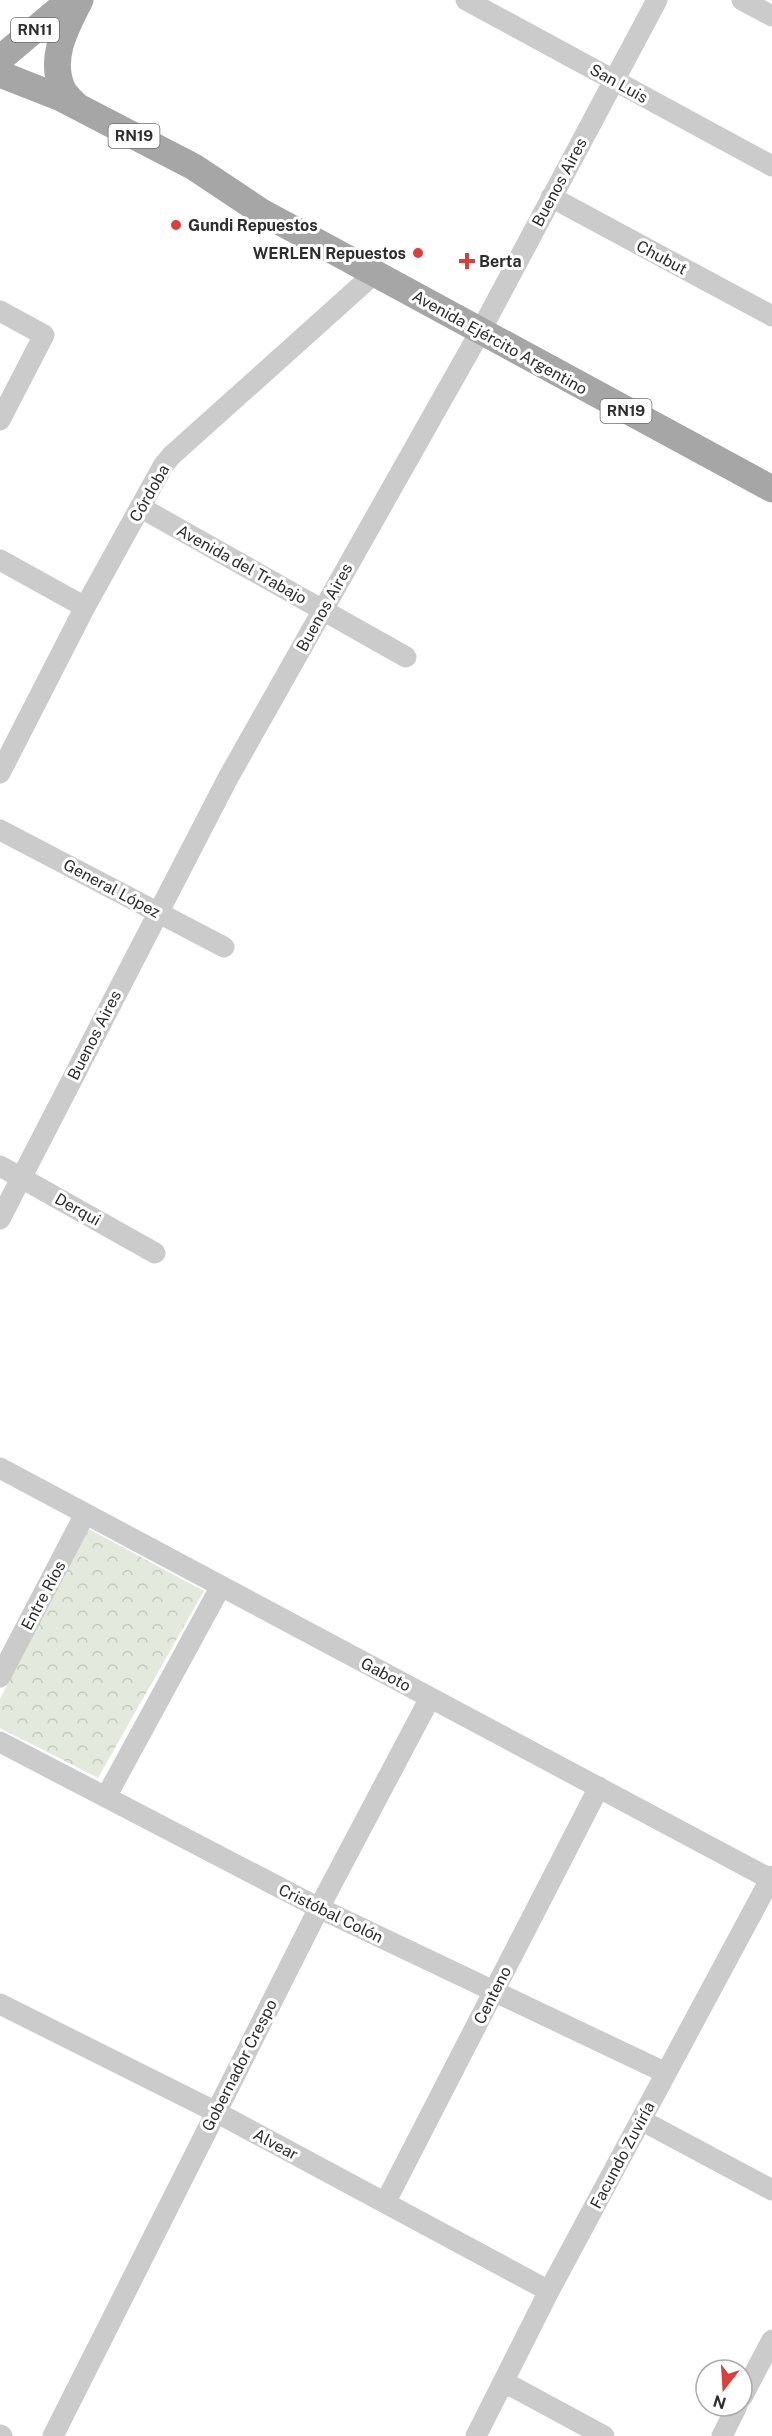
<svg xmlns="http://www.w3.org/2000/svg" width="772" height="2436" font-family="'Public Sans',sans-serif">
	<style>
		.park { fill: url(#park-crowns) }
		.lines { fill: none; stroke-linecap: round; stroke-linejoin: round }
		.minor { stroke: #cbcbcb; stroke-width: 21 }
		.major { stroke: #a6a6a6; stroke-width: 27 }
		.poi-dot { fill: #d83f3d; stroke: #fff; stroke-width: 2 }
		.labels { text-anchor: middle; stroke-width: 6; stroke-linejoin: round; paint-order: stroke }
		.shield { fill: #fff; stroke: #6d6d6d; stroke-width: 1.5 }
		.shield-label { font-size: 15px; font-weight: bold; fill: #2e2e2e }
		.street-label { font-size: 16px; fill: #2e2e2e; stroke: #fff }
		.poi-label { font-size: 16px; font-weight: bold; fill: #2e2e2e; stroke: #fff; text-anchor: start }
	</style>
	<defs>
		<pattern id="park-crowns" width="20" height="18" patternUnits="userSpaceOnUse" patternTransform="scale(1.5)"><rect width="20" height="18" fill="#e3eadd"/><path d="M2 6a3 3 0 1 1 6 0M12 15a3 3 0 1 1 6 0" fill="none" stroke="#c3c9be"/></pattern>
	</defs>
	<rect width="100%" height="100%" fill="#fff"/>
	<!-- park -->
	<path class="park" d="M87 1528 204 1591 98 1778 0 1728V1699Z"/>
	<g class="lines">
		<!-- minor -->
		<path class="minor" d="M466 0 772 166
			M742 0 772 16
			M551 197 772 316
			M0 311 44 335 0 420
			M140 507 406 657
			M0 560 85 607
			M0 773 85 607 163 466 171 456 375 273
			M0 830 224 947
			M0 1166 155 1253
			M0 1219 228 778 480 332 657 0
			M0 1468 772 1880
			M0 1677 85 1514
			M0 1742 319 1908 666 2073
			M106 1797 221 1586
			M0 2004 216 2112 549 2291
			M641 2120 772 2190
			M385 2203 599 1787
			M504 2382 604 2436
			M742 2397 772 2340
			M0 2435 2 2436
			M53 2436 319 1908 430 1698
			M476 2436 549 2291 772 1876
			M722 2436 737 2406"/>
		<!-- major -->
		<path class="major" d="M0 59 70 0
			M0 74 61 98 194 167 260 211 772 489
			M77 106C72 101 65 95 62 88 49 57 66 28 80 0"/>
	</g>
	<!-- markers -->
	<g class="poi-dot">
		<circle cx="176" cy="225" r="6"/>
		<circle cx="418" cy="253" r="6"/>
		<path d="M464 252h6v6h6v6h-6v6h-6v-6h-6v-6h6z"/>
	</g>
	<g class="labels">
		<!-- shield labels -->
		<g class="shield">
			<rect x="11" y="18" width="48" height="24" rx="4.5"/>
			<rect x="108.5" y="124" width="51" height="24" rx="4.5"/>
			<rect x="600.5" y="399" width="51" height="24" rx="4.5"/>
		</g>
		<g class="shield-label">
			<text x="35" y="35">RN11</text>
			<text x="134" y="141">RN19</text>
			<text x="626" y="416">RN19</text>
		</g>
		<!-- street labels -->
		<g class="street-label">
			<text transform="translate(619 83) rotate(29)" y="6">San Luis</text>
			<text transform="translate(559 182) rotate(-62)" y="6">Buenos Aires</text>
			<text transform="translate(662 257) rotate(28)" y="6">Chubut</text>
			<text transform="translate(500 342) rotate(29)" y="6">Avenida Ejército Argentino</text>
			<text transform="translate(149 493) rotate(-60)" y="6">Córdoba</text>
			<text transform="translate(242 564) rotate(29)" y="6">Avenida del Trabajo</text>
			<text transform="translate(324 607) rotate(-61)" y="6">Buenos Aires</text>
			<text transform="translate(112 888) rotate(28)" y="6">General López</text>
			<text transform="translate(94 1035) rotate(-63)" y="6">Buenos Aires</text>
			<text transform="translate(78 1209) rotate(29)" y="6">Derqui</text>
			<text transform="translate(43 1595) rotate(-62)" y="6">Entre Ríos</text>
			<text transform="translate(386 1674) rotate(28)" y="6">Gaboto</text>
			<text transform="translate(331 1913) rotate(26)" y="6">Cristóbal Colón</text>
			<text transform="translate(492 1995) rotate(-63)" y="6">Centeno</text>
			<text transform="translate(239 2065) rotate(-63)" y="6">Gobernador Crespo</text>
			<text transform="translate(276 2144) rotate(28)" y="6">Alvear</text>
			<text transform="translate(622 2155) rotate(-62)" y="6">Facundo Zuviría</text>
		</g>
		<!-- poi labels -->
		<g class="poi-label">
			<text x="188" y="231">Gundi Repuestos</text>
			<text x="406" y="259" text-anchor="end">WERLEN Repuestos</text>
			<text x="479" y="267">Berta</text>
		</g>
	</g>
	<!-- north arrow -->
	<g transform="translate(724 2388) rotate(197)"><circle r="28" fill="#ffffff" stroke="#ababab" stroke-width="1.5"/>
	<path d="M0-4.5L10 22L0 15L-10 22Z" fill="#d83f3d"/>
	<text y="-9" font-size="16" font-weight="bold" text-anchor="middle" fill="#2e2e2e">N</text>
	</g>
</svg>
